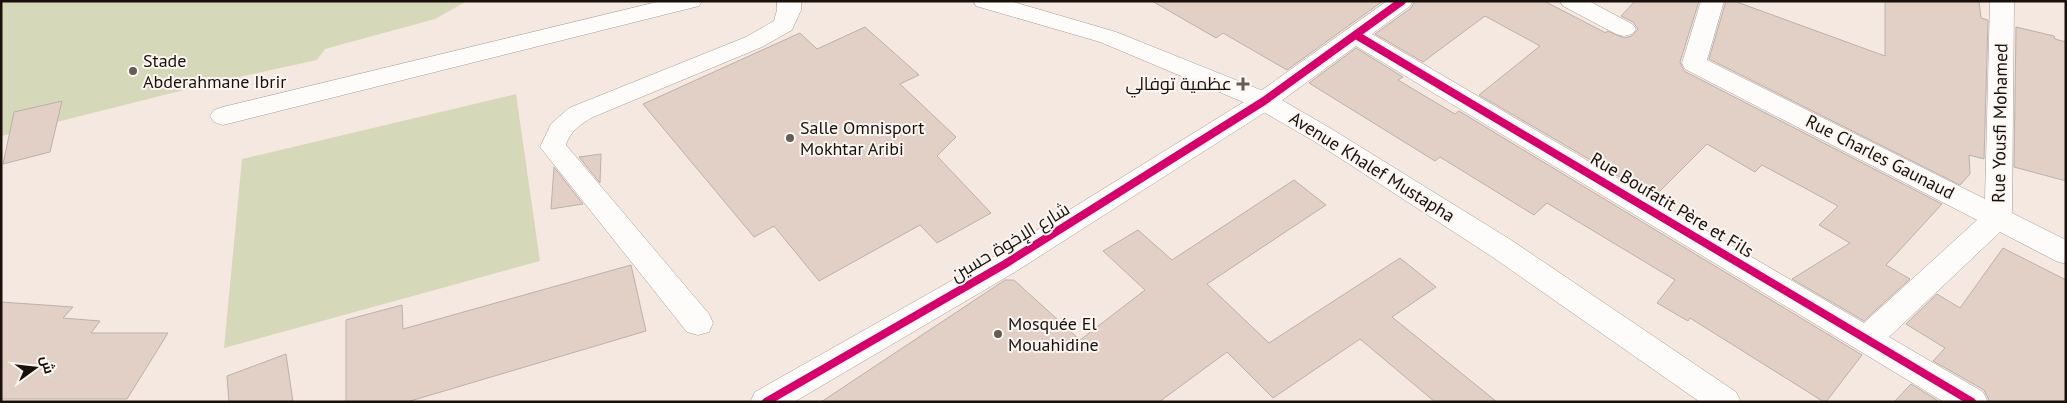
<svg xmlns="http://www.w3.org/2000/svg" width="2067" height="403" font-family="'PT Sans',Cairo,sans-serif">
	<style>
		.green { fill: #d6d9b9 }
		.building { fill: #e2cfc5; stroke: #bbb1ac }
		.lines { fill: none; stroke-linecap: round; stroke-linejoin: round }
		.minor-casing { stroke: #a89d98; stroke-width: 1 }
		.major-casing { stroke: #a89d98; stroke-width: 1 }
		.minor { fill: #fdfcfa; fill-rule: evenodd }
		.major { fill: #fdfcfa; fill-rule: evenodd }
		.cycleway-casing { stroke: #fcf6f3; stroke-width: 11 }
		.cycleway { stroke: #d6006c; stroke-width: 8 }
		.poi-dot { fill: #665c56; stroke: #fcf6f3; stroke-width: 2 }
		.labels { text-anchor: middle; stroke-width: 4; stroke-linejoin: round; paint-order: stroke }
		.poi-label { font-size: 18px; fill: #1a100b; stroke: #fcf6f3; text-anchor: start }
		.street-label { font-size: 18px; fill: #1a100b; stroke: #fcf6f3 }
	</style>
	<rect width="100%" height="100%" fill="#f4e8e1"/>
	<!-- green -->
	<path class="green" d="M1 1H467L435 19 325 49 317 60 212 83 1 136Z
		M516 94 540 261 224 348 242 159Z"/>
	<!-- building -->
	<path class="building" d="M1152 1H1383L1287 70 1223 33 1216 38Z
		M1415 1H1544L1606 33 1607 31 1624 38 1632 36 1638 29 1633 22 1621 16 1635 1H1699L1680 62 1684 71 1942 204 1886 265 1910 279 1864 321 1792 279 1850 243 1819 225 1838 206 1762 165 1755 172 1707 144 1654 197 1479 95 1540 46 1485 16 1423 62 1375 34 1411 8Z
		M1726 1H1734L1885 56V1H1979L1981 18 1988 20 1984 159 1969 155 1970 174 1960 185 1709 59Z
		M865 27 919 75 900 84 956 137 937 156 991 213 937 243 920 225 819 281 774 226 754 237 643 104 800 33 817 49Z
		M2016 27 2054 36 2055 39 2066 42V181L2014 167Z
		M1356 48 1403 77 1398 80 1455 114 1459 111 1862 355 1826 402H1824L1690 318 1688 321 1657 303 1675 280 1547 203 1534 215 1440 157 1435 161 1309 83Z
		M62 101 50 152 3 164 14 112Z
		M601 154 600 183 579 157Z
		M554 167 583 204 551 209Z
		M1294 180 1326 205 1207 284 1269 343 1400 258 1436 287 1392 317 1497 402H1435L1360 339 1273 398 1227 352 1159 402H821L1005 280H1014L1080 340 1145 290 1103 251 1138 230 1172 260Z
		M2003 248 2066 280V402H1990L1984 390 1933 361 1945 348 1906 324 1937 294 1960 308Z
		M631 265 646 331 407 402H346V320L402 305 403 329Z
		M1 302 73 307 63 318 100 321 91 333H168L127 399H1Z
		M286 354 293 402H229L227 376Z
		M1911 384 1940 402H1894Z"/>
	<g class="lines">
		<!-- minor casing -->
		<g class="minor-casing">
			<path id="minor" d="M661 1H702L699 6 223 125 214 122 210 116 214 110 223 107Z
				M777 1H801V10L792 30 762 47 593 117C581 124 570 131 566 145L709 314 713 323 709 332 698 335 687 332 540 147 551 124 569 108 746 37 774 21 777 10Z
				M1387 1H1413L1410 6 1372 34 1864 323 1977 220 1685 69 1682 63 1701 1H1724L1707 60 1985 199 1990 1H2014L2012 213 2066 240V264L2056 261 2000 232 1889 337 1983 392 1988 402H1944L1356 46 1273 107 1015 272 794 402H750L755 392 995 256 1255 95Z
				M1560 1H1589L1632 24 1636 29 1632 34 1624 36 1616 34 1563 6Z"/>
		</g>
		<!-- major casing -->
		<g class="major-casing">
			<path id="major" d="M973 1H1010L1116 32 1273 95 1330 128 1511 240 1736 392 1741 402H1700L1491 256 1312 140 1255 107 1100 42 976 6Z"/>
		</g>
		<!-- minor -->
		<use href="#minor" class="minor"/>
		<!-- major -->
		<use href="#major" class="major"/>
		<!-- cycleway casing -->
		<g class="cycleway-casing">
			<path id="cycleway" d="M1356 35 1972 402
				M766 402 1005 264 1264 101 1402 1"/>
		</g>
		<!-- cycleway -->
		<use href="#cycleway" class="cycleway"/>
	</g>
	<!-- markers -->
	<g class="poi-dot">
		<circle cx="133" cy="71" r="5"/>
		<path d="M1240.5 76.5h5v5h5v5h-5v5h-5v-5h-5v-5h5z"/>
		<circle cx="790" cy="138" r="5"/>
		<circle cx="998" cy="334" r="5"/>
	</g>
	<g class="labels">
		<!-- poi labels -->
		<g class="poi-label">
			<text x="143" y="67">Stade<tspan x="143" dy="21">Abderahmane Ibrir</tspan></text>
			<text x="1232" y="90" text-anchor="end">عظمية توفالي</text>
			<text x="800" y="134">Salle Omnisport<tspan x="800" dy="21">Mokhtar Aribi</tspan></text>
			<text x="1008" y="330">Mosquée El<tspan x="1008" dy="21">Mouahidine</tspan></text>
		</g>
		<!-- street labels -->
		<g class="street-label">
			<text transform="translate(2000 123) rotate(-89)" y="6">Rue Yousfi Mohamed</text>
			<text transform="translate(1880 157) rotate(27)" y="6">Rue Charles Gaunaud</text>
			<text transform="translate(1372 167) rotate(32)" y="6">Avenue Khalef Mustapha</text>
			<text transform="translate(1672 205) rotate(31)" y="6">Rue Boufatit Père et Fils</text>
			<text transform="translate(1010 242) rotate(-31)" y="6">شارع الإخوة حسين</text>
		</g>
	</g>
	<!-- border -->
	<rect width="2067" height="403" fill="none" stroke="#1a100b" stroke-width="5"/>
	<!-- north arrow -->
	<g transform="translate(35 368) rotate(75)" stroke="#fcf6f3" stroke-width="4" paint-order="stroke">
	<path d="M0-4L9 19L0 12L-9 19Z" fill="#1a100b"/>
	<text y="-8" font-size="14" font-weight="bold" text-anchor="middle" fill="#1a100b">ش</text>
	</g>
</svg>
